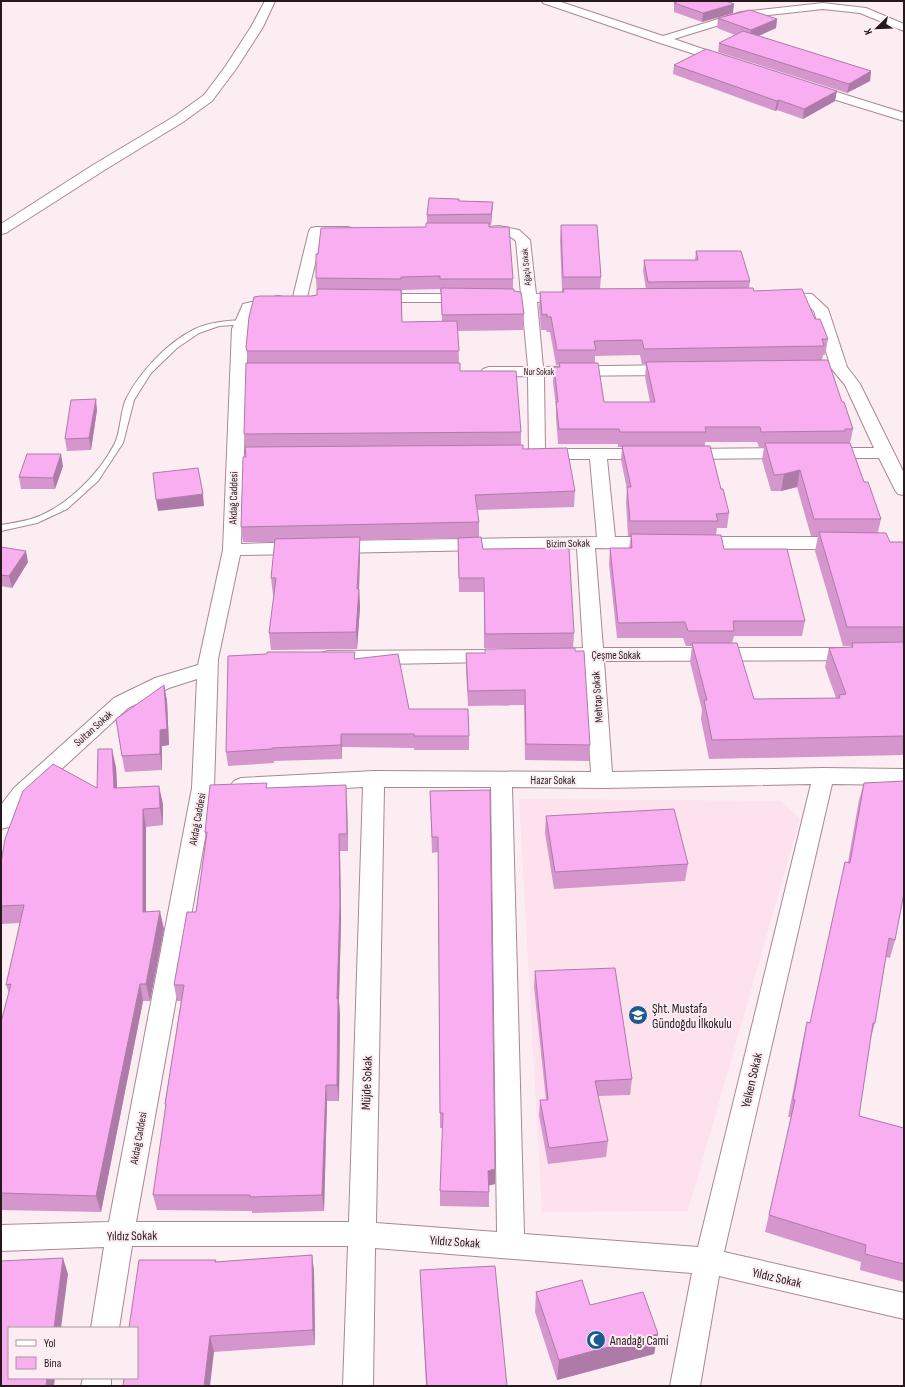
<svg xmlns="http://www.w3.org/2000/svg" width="905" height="1387" font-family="'Sofia Sans Condensed',sans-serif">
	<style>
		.built { fill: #fde2ed }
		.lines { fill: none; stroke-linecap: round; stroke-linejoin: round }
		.service-casing { stroke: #a98796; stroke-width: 2 }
		.minor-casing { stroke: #a98796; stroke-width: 2 }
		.service { fill: #fff; fill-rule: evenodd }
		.minor { fill: #fff; fill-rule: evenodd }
		.wall { fill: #d596ce; fill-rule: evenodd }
		.shaded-wall { fill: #ae7aa8 }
		.building { fill: #f8aef0; stroke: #ae7aa8 }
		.labels { text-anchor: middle; stroke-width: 4; stroke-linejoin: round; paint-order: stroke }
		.far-street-label { font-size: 9px; fill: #26191e; stroke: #fcedf3 }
		.street-label { font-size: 11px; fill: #26191e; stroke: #fcedf3 }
		.near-poi-label { font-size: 13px; fill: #26191e; stroke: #fcedf3; text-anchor: start }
		.near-street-label { font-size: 13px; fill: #26191e; stroke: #fcedf3 }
	</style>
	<rect width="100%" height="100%" fill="#fcedf3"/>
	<!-- built -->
	<path class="built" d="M519 799 781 801 800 819 688 1211 542 1212Z"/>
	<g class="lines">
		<!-- service casing -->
		<g class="service-casing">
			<path id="service" d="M243 320 247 322 246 324 219 326 199 333 177 348 151 373 134 400 123 443 98 481 67 509 37 523 1 531V525C11 523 21 522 31 519 64 509 99 475 115 443 121 430 120 413 126 399 140 372 166 344 193 330 208 322 226 321 243 320Z"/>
		</g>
		<!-- minor casing -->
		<g class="minor-casing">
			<path id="minor" d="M265 1H275L263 27 236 69 212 101 183 122 103 171 6 233 1 234V224L93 165 175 116 204 95 225 67 251 27Z
				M542 1H558L663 36 741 12 823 3 866 8 904 24V31L860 13 823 9 742 18 674 39 729 58 731 60 729 62 725 64 657 42 543 3Z
				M811 84 904 113V121L807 91 805 88 807 85Z
				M499 226 519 230 530 240 536 294 572 295 574 298 572 301 537 302 543 367 673 365 679 367 681 370 679 373 673 375 544 376 545 449H648L654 450 656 454 654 458 648 459H607L615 537H658L664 539 667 543 664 547 658 549 595 548 603 648H904V660L604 661 612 772 823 768 904 769V785L832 784 724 1252 904 1293V1319L719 1276 700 1386H670L692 1273 375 1248 373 1386H343L348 1246H132L119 1328H91L104 1247 1 1251V1225L109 1222 192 788 197 679 169 688 128 708 30 798 9 827 1 829V805L14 788 114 698 155 678 198 665 223 550 232 329 243 304 278 296 283 297 285 300 283 303 254 310 248 329 241 544 302 542 308 544 311 548 308 552 302 554 240 555 218 659 214 788 136 1222H349L363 787 241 794 234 791 230 786 234 781 241 778 374 771 591 772 584 661H556L549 660 546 655 549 650 556 649 583 648 577 548 334 553 328 551 325 547 328 543 334 541 597 537 590 459H537L531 458 529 454 528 376 489 377 483 375 481 372 483 369 489 367H528L522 302H375L370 301 368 298 370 295 375 294H521L516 241C505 230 490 237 476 234L474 231 476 228ZM811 784 698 1247 524 1234 512 787 602 788ZM384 787H491L497 1232 376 1223Z
				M316 227H347L352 228 354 231 352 234 322 235 307 297 305 300 300 301 295 300 293 297 309 231 311 228Z
				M779 293 812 294 828 309 847 367 860 384 904 473V495L898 494 895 490 879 458H828L822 457 820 453 822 449 828 448H874L845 385 831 368 814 311 803 301 774 300 772 297 774 294Z
				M790 448 796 449 798 453 796 457 790 458 684 459 678 458 676 454 678 450 684 449Z
				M696 537H844L850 539 853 543 850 547 844 549H696L690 547 687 543 690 539Z
				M492 650 499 651 502 656 499 661 492 662 328 665 321 663 318 658 321 653 328 651Z
				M83 1378H111V1386H81Z"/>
		</g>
		<!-- service -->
		<use href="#service" class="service"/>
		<!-- minor -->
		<use href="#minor" class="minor"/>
	</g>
	<!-- wall -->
	<path class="wall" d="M674 3 733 13 702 22 674 12Z
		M718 18 777 19 776 28 759 36 871 71 870 81 847 93 718 52 719 43 735 35 717 28Z
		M674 65 835 101 803 119 777 110 775 111 673 74Z
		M459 201 493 202 492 213 491 225H489V227L513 279V289L524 314 523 330 458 331 459 363 460 371 521 432V445L523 449 575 491 574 507 477 510 479 522V537L483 549 574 633 573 648H484V592H459L458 538 360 540V554L359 589 360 607 357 649 271 650 269 633 274 595H273L271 578 275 542H243L241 527 246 457 244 434 248 363 246 347 311 296 317 295 316 278 318 254 426 227 427 223V215ZM440 289V292H441L442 322H402V290Z
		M561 225 601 277 600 289H646L643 271 644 260H695L696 251 750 281 749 288 815 319 828 339 825 355H823L822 360 842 402 853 429 850 443 864 482 881 519 878 532 890 542H904V755L709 759 701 719 702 710 690 662 692 646H686L683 638H617L609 564 610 548H629L631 536H628L626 502 627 489 621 460 622 447H618V444H558L556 417V407L553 382 554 367H559V365H556L550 332H547L546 330H541L539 307 540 292H562L560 240ZM640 355 642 364H646L645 377 650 402H604L595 363V356ZM705 442H757L759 447H764L762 460 771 491H781L797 487 811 536H818L815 551 843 646H851V647L829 648 825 667 836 698 754 699 732 643 734 636H802L805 621 724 549 716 535 717 528H727L729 513 721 489 705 446Z
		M97 410 91 450 67 451 65 439Z
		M63 466 55 489H21L19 477Z
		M1 547 28 562 12 588 1 586Z
		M466 653H485L590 745 589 761 525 760 524 705 468 706 466 669Z
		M355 659 409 709 469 736V750H414V748L342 747V759L274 761V763L228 766 226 752Z
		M164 685 167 701 169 745 162 746V770L125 772 122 756Z
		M116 767 117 788 163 804V825L146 827V912L164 929 150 1001H143L101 1212 1 1210V1022L9 993 6 985 20 923 1 924V863L97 788Z
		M864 783 895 940 890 958 886 957 875 1023 871 1037 859 1116 904 1128V1282L860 1270 861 1262 765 1232 791 1117H788L803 1040 807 1022 810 1023 845 862H848L859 800Z
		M267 788 347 801 348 851H340L341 921 339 1001 340 1015 339 1101H327L324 1211 252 1213V1211L157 1210 153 1195 166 1108 165 1104 181 1001H177L174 985 196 912 206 839 205 832Z
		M430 791 495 1184 489 1185V1207L440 1206V1191L443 1128H440L438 852 432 853Z
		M546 816 688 864 685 881 554 889 545 833Z
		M535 971 632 1079 630 1095 598 1096 608 1141 606 1157 548 1164 539 1116 540 1100H546L534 987Z
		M312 1255 314 1272 315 1345 214 1352 124 1378 216 1262Z
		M420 1270 507 1386H426Z
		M536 1292 590 1305 658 1334 654 1354 557 1380 535 1312Z"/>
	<!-- shaded-wall -->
	<path class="shaded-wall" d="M734 4 733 13 702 22 703 13Z
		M777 19 776 28 749 40 751 30Z
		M871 71 870 81 847 93 849 84Z
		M837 91 835 101 803 119 804 109Z
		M779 100 777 110 775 111 777 101Z
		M493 202 492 213 491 225V214Z
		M96 399 97 410 91 450 89 438Z
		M61 454 63 466 55 489 53 478Z
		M800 470 797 487 781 491 784 474Z
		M203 494 204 506 158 511 156 500Z
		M360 537V554L359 590V589L360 607 357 649 356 632Z
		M26 551 28 562 12 588 9 576Z
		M164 685 167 701 169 745 162 746V770L160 754V730Z
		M341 734 342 747V759L341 745Z
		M112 749 116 767 118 805 114 788Z
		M346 785 347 801 348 851 347 834Z
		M159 786 163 804V825L160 808Z
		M143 809 146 827V929L143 912Z
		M339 834 340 851 341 921 339 1001 340 1015 339 1101 337 1085V999Z
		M160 911 164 929 150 1001 146 984Z
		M140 984 143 1001 101 1212 96 1196Z
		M326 1085 327 1101 324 1211 322 1195Z
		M495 1169V1184L487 1186 488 1171Z
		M312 1255 314 1272 315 1345 313 1330Z
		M63 1258 68 1274 61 1328H54Z
		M658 1334 654 1354 557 1380 559 1360Z
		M210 1336 214 1352 210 1386H204Z
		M47 1378H55L54 1386H46Z"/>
	<!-- building -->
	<path class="building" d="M679 1H726L734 4 703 13 674 3Z
		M750 10 777 19 751 30 718 18Z
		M743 31 871 71 849 84 719 43Z
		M706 49 837 91 804 109 779 100 777 101 674 65Z
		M429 198 459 199V201L493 202 491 214 427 215Z
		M426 223H489V227H509L513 279H440V276L401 277V279L316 278V254H318L321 228 426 227Z
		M561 225H597L601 277H563Z
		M696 251H741L750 281 648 282 644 260H698Z
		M441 288 514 289V291L521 292 524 314 442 315Z
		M753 288 754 291 802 289 815 319H820L828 339H822L824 346 644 349 642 340 594 341 596 350H557L551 317H547V314L542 315 540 292H564L563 289Z
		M317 289 401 290 402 322 457 321 459 351H247L246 347 249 317 254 297 260 296H311L317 295Z
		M828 360 842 402H844L853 429H845V431L761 432 760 427H705L706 432H620L619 429H559L556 402H558L554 367H560L559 363H598L604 402H655L646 362Z
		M246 363H460V371H516L521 432 244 434Z
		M96 399 89 438 65 439 71 400Z
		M765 443H850L864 482H868L881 519H814L800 470 784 474 774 475Z
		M523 445V449L567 448 575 491 475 495 479 522 241 527 243 457H246L245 447Z
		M622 446H710L721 489H723L729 513 716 514 718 521H630L627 487H631Z
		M27 454H61L53 478 19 477Z
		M198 468 203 494 156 500 153 473Z
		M819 532 886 533 890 542H904V627H847Z
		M631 534 721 535 724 549H787L805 621H733L734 631H688L685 622 618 623 610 548H632Z
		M360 537 357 589H359L356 632 269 633 276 578H271L275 539Z
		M481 537 483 549 569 548 574 633 485 634 484 578H459L458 538Z
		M1 547 26 551 9 576 1 575Z
		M904 642V736L712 740 704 700H707L692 643H737L754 699 840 698 839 695 846 694 829 648 853 647 852 643Z
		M575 648V651H584L590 745 526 744 525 690 468 691 466 653H485V649Z
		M267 652H355L354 659 398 654 409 709H468L469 736H414V734H341V745L272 748V749L226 752 228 656 267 654Z
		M164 685 167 729 160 730V754L122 756 116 719Z
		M98 749H112L114 788 159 786 160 808 143 809V912L160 911 146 984H140L96 1196 1 1193V1022L11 984 6 985 24 905 1 906V863L5 839 23 791 53 764 97 788Z
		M904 781V893L895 940 889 938 875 1023H873L859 1116 904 1128V1264L865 1254 866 1245 769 1215 795 1100H793L807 1022 810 1023 845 862 850 863 864 783Z
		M267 783 266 788 346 785 347 834H339L340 905 337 999H338L337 1085H326L322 1195 250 1197V1195H153L166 1104H165L184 985H174L187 912H196L207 832H205L210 785Z
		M490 790 495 1169 488 1171 489 1192 440 1191 443 1113H440L438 837H432L430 791Z
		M674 809 688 864 555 872 546 816Z
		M615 968 632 1079 595 1081 608 1141 549 1148 540 1100H548L535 971Z
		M312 1255 313 1330 210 1336 204 1386H123L124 1378H137V1328H129L139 1260H216L215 1262Z
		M63 1258 54 1328H9V1378H47L46 1386H1V1261Z
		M495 1266 507 1386H427L420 1270Z
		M582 1280 590 1305 643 1292 658 1334 559 1360 536 1292Z"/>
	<!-- icons -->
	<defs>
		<g id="school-disc" transform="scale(1)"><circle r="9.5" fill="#1b5a90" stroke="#fcedf3"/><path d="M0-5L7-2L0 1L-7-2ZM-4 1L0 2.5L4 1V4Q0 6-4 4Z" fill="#fff"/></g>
		<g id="mosque-disc" transform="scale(1)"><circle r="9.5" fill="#1b5a90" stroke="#fcedf3"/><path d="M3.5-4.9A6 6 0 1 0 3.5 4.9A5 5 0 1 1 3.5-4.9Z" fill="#fff"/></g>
	</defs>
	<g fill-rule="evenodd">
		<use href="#school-disc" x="638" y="1015"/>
		<use href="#mosque-disc" x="596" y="1340"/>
	</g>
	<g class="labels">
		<!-- far-street labels -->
		<g class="far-street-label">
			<text transform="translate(526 267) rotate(-95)" y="3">Ağaçlı Sokak</text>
			<text x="539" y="375">Nur Sokak</text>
		</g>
		<!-- street labels -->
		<g class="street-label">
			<text transform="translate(233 498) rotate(-89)" y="4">Akdağ Caddesi</text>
			<text transform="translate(568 543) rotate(-1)" y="4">Bizim Sokak</text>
			<text x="616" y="659">Çeşme Sokak</text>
			<text transform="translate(597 697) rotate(-94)" y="4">Mehtap Sokak</text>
			<text transform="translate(93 728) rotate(-42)" y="4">Sultan Sokak</text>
			<text x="553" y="784">Hazar Sokak</text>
			<text transform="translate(197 819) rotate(-80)" y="4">Akdağ Caddesi</text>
			<text transform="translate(138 1138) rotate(-80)" y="4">Akdağ Caddesi</text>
		</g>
		<!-- near-poi labels -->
		<g class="near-poi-label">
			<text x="652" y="1013">Şht. Mustafa<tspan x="652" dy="15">Gündoğdu İlkokulu</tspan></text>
			<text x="610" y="1345">Anadağı Cami</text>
		</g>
		<!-- near-street labels -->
		<g class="near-street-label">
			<text transform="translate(751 1080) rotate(-77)" y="5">Yelken Sokak</text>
			<text transform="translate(366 1083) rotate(-88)" y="5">Müjde Sokak</text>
			<text transform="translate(132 1235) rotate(-1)" y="5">Yıldız Sokak</text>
			<text transform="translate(455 1241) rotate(4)" y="5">Yıldız Sokak</text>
			<text transform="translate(777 1277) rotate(13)" y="5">Yıldız Sokak</text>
		</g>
	</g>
	<!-- border -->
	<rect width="905" height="1387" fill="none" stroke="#26191e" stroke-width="4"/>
	<!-- legend -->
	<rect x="8" y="1327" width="130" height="52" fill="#fcedf3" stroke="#a6989e"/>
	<rect x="16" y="1340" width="20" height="6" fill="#ffffff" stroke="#a6989e"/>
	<text x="44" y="1347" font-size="12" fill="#26191e">Yol</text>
	<rect x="16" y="1357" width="20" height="12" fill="#f8aef0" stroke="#a6989e"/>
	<text x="44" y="1367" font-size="12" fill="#26191e">Bina</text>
	<!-- north arrow -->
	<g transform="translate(877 28) rotate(247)" stroke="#fcedf3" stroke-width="3" paint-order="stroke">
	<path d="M0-3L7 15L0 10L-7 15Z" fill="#26191e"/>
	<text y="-6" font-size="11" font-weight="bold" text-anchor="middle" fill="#26191e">K</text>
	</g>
</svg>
